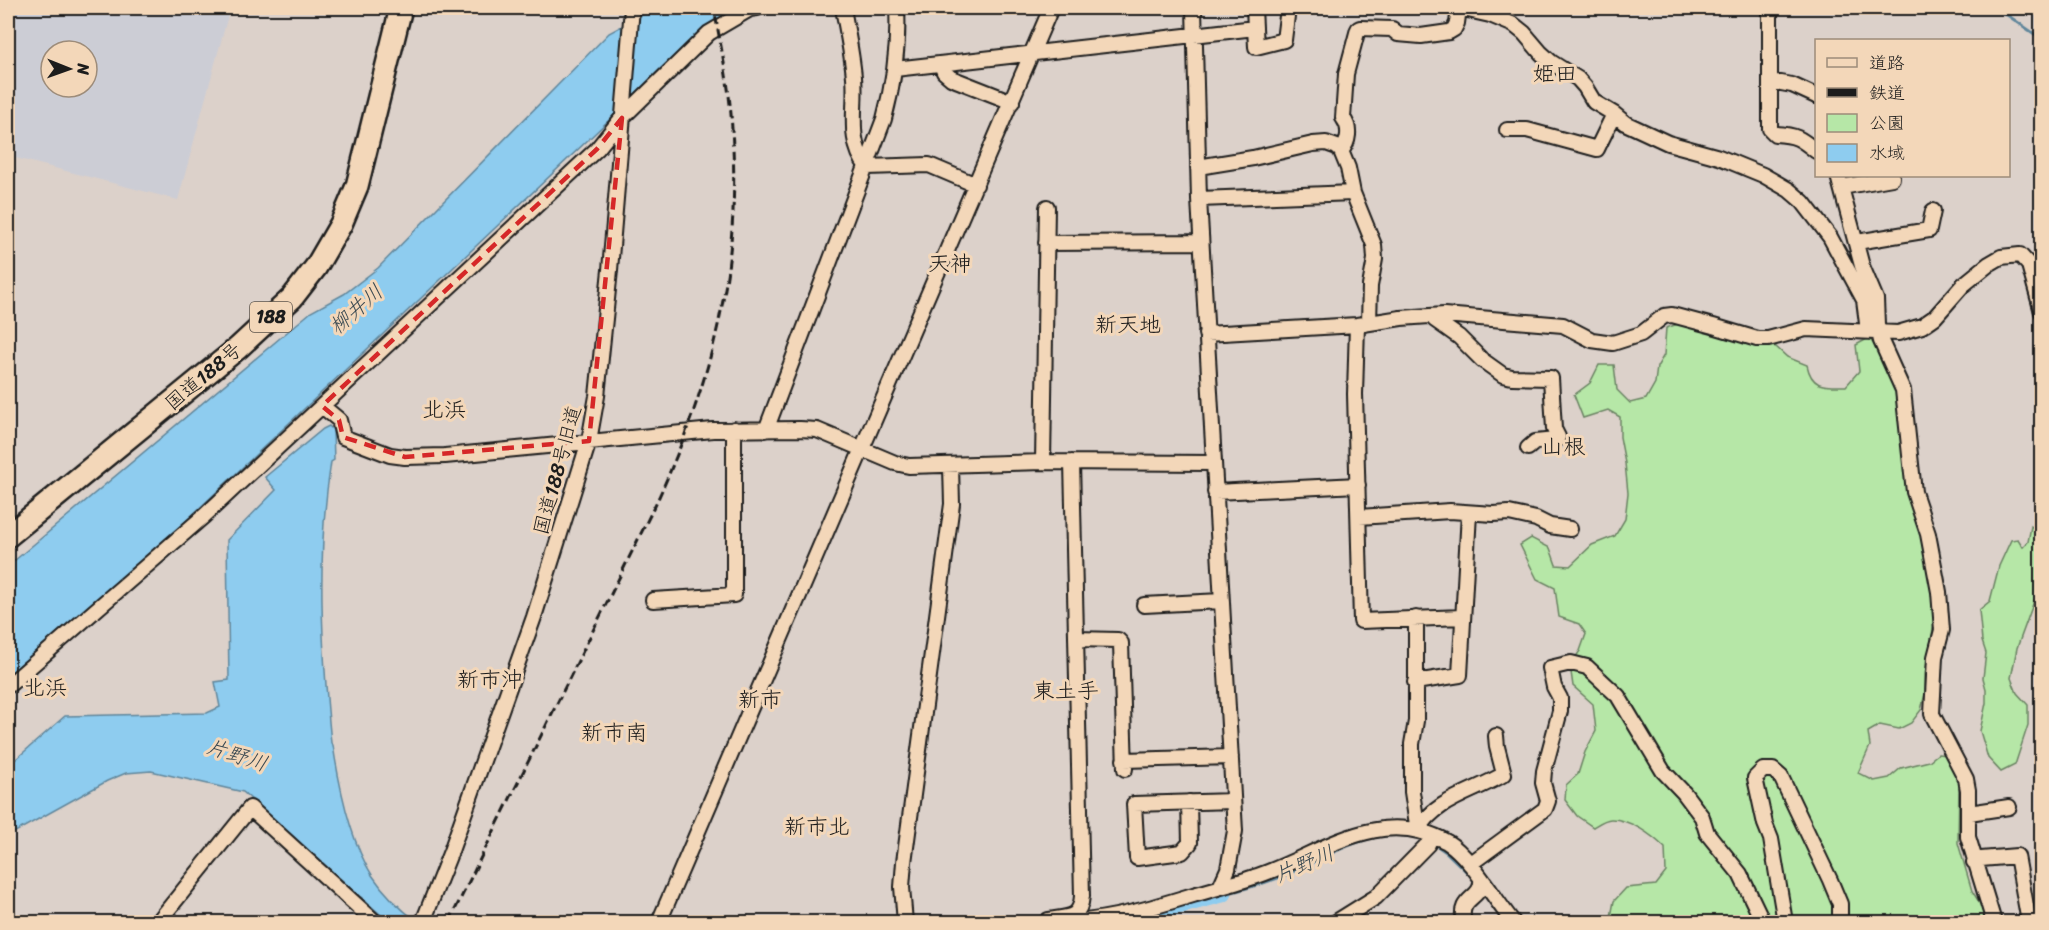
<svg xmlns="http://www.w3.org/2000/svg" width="2049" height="930" font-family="Sriracha,'Klee One',sans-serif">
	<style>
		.built { fill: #cccdd5; fill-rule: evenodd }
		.green { fill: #b6e7a7; stroke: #698262; stroke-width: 1.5 }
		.water { fill: #8eccef; stroke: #60869b; stroke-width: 1.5 }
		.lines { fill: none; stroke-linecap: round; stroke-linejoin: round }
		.stream { stroke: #60869b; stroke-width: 3 }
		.river { stroke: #8eccef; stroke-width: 16 }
		.minor-casing { stroke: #1c1c1c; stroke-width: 18 }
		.highway-casing { stroke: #1c1c1c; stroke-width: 26 }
		.minor { stroke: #f3d7b9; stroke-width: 14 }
		.highway { stroke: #f3d7b9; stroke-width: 21 }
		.rail { stroke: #1c1c1c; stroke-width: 3; stroke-dasharray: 9 4.5; stroke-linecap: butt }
		.marked { fill: none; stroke: #d62828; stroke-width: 4.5; stroke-dasharray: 12 8; stroke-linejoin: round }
		.labels { text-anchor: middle; stroke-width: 6; stroke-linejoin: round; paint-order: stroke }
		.shield { fill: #f3d7b9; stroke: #5c544b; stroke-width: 1.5 }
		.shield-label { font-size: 18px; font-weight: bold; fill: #1c1c1c }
		.street-label { font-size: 20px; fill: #1c1c1c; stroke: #f3d7b9 }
		.water-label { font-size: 21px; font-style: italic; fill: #384851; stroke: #f3d7b9 }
		.quarter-label { font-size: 22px; fill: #1c1c1c; stroke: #f3d7b9 }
	</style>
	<rect width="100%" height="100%" fill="#dcd1ca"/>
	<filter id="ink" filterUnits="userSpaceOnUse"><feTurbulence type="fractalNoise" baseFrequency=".0167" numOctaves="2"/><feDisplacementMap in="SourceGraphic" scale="12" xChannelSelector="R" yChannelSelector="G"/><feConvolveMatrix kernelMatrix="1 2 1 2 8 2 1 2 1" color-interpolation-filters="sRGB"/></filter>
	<g filter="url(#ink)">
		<!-- built -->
		<path class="built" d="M8 8H230L178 200 8 156ZM51 51H87V87H51Z"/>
		<!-- green -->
		<path class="green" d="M1678 324 1776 347 1787 357 1807 365C1812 389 1826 386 1846 386L1859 371 1856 345 1869 338 1881 354 1896 384 1929 563 1935 618 1925 674V694L1921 710 1911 723 1899 729 1880 725 1868 732 1870 746 1858 773 1874 781 1889 778 1901 768 1929 761 1938 754 1949 755 1959 781 1958 843 1972 891 1986 913 1988 922H1610L1614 901 1626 888 1656 885 1666 872 1665 848C1652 835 1630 819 1611 819 1605 819 1598 824 1593 827L1577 816 1565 800 1566 785 1578 774 1585 752 1596 731 1593 704 1573 686 1570 665 1580 651 1586 634 1579 624 1559 617 1555 588 1537 579 1520 545 1531 538 1550 548 1556 565 1570 566 1592 545 1615 536 1625 519 1628 493 1625 463 1620 437V417L1608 410 1583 418 1574 395 1590 383 1599 365H1614L1617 390 1630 403 1646 399 1655 383 1657 367 1664 355 1666 328Z
			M2031 526 2039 532 2042 550 2041 582 2017 648 2011 678 2017 693 2028 705V725L2015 765 2001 772 1988 758 1980 731 1986 703V689L1983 678 1986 653 1982 641 1979 610 1990 601 1999 566 2011 540 2018 539 2023 547 2028 542Z"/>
		<!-- water -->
		<path class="water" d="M655 8H747L707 29 658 71 608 121 169 537 8 675V566L311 312 344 294 378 268 609 33Z
			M329 426 333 430 334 460 331 462C316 554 322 651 331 743L333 745C339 785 350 841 372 875 384 893 400 909 418 922H389L243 792 151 771 126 773 107 781 8 836V766L65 716 207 713 220 707 215 682 229 680 227 540 276 490 265 477 323 429Z"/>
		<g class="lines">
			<!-- stream -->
			<path class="stream" d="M1997 8 2042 39
				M1433 843 1446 852 1471 876
				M1224 894C1246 889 1269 882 1290 873 1325 857 1361 834 1400 835"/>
			<!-- river -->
			<path class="river" d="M1122 922 1224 894"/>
			<!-- minor casing -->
			<g class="minor-casing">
				<path id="minor" d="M843 8C847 31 852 54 854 77 857 109 846 139 867 167
					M1194 8 1199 199 1235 831 1228 869 1220 887
					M1254 8 1256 47 1284 40 1288 8
					M1459 8 1490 15 1514 25 1524 33 1541 53 1551 62 1578 79 1585 87 1594 102 1614 114 1625 123 1668 143 1719 157 1763 175 1789 190 1803 202 1830 237 1864 300 1868 331
					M1772 8 1770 14V129L1775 134C1796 135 1800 138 1816 151
					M941 64 944 72 951 78 1012 102
					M895 69 1255 28
					M1770 81 1792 85 1816 96
					M1507 130H1527L1597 149 1614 114
					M1341 151C1349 142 1351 128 1343 118L1346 74 1358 29 1360 28 1392 29 1398 34 1421 36 1449 32 1454 29 1457 23 1459 8
					M867 167 929 165 976 185
					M1198 167 1253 158 1313 144 1326 143 1337 147 1341 151 1348 168 1353 193 1374 245 1375 259 1370 286 1369 322
					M1838 176 1862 266 1876 299 1877 324 1881 341 1903 390 1914 492 1928 534 1939 592 1942 630 1935 657 1932 714 1966 779 1968 790V837L1994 922
					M1842 187 1892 178V176
					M1199 199 1353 193
					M1857 242 1929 230 1933 211
					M1046 243 1201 242
					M1433 316 1435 320 1459 337 1482 360 1503 375 1512 377 1551 378 1554 429 1558 437 1556 440 1535 442 1528 448
					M1357 325 1355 394 1361 621 1462 617
					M1206 334 1357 325 1401 318 1444 315 1563 325 1592 340 1613 343 1641 334 1664 316 1672 315 1713 326 1757 339H1768L1806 329 1898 333 1922 326 1935 317 1963 285 1989 264 2001 257 2020 255 2029 265 2042 312
					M322 406 339 420 343 437 390 455 405 457 445 456 713 430 800 429 817 430 895 463 909 466 1043 462 1214 463
					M766 430 884 119C894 82 899 46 897 8
					M1043 462 1047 207
					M1215 492 1358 485
					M1359 517 1450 511 1493 514 1509 513 1536 519 1550 526 1570 529
					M653 600 734 595V429
					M1144 605 1221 601
					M1416 618V721L1412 744V792L1418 831
					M1076 639 1118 640 1121 643 1125 769
					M1415 682 1460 675 1469 513
					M8 686 204 516 597 149 622 118 709 33 750 9 757 8
					M1124 760 1231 757
					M1189 802 1190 843 1182 852 1137 858 1134 804 1233 801
					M1969 813 2009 807
					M1418 831C1433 800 1477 791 1504 774L1497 747 1496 736
					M1974 862 1981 859 2017 856 2029 922
					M1470 864 1545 809 1548 801 1543 783 1544 771 1560 711V698L1554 687 1550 668 1571 663 1587 667 1618 696 1663 771 1684 793 1702 817 1707 833 1740 874 1763 922
					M158 922 250 808 375 922
					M423 922 451 851 534 617 589 441 597 396 610 270 632 8
					M659 922 1051 8
					M905 922 902 887 904 862 952 504 951 466
					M1046 922 1048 920C1068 916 1080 920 1082 896L1072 462
					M1074 922C1115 919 1154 907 1193 895 1214 889 1234 884 1254 877 1318 857 1377 803 1447 842 1470 856 1495 900 1513 922
					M1336 922 1376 897 1428 844 1431 835
					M1464 922C1457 896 1483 900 1481 879
					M1785 922 1771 839 1765 824 1755 778 1763 770H1773L1781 777 1830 880 1840 904V922"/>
			</g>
			<!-- highway casing -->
			<g class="highway-casing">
				<path id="highway" d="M8 536 238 348 292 298 316 267 341 224 357 186 401 8"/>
			</g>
			<!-- minor -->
			<use href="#minor" class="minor"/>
			<!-- highway -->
			<use href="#highway" class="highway"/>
			<!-- rail -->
			<path class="rail" d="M449 922 658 499C714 375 741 266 732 129 730 88 721 48 714 8"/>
		</g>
	</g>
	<!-- marked area -->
	<path class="marked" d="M622 118 589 441 405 457 343 437 339 420 322 406 597 149Z"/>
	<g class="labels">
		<!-- shield labels -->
		<rect class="shield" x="250" y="302" width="42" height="30" rx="4.5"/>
		<g class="shield-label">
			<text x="271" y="323">188</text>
		</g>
		<!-- street labels -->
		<g class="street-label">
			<text transform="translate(203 376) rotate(-40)" y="7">国道188号</text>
			<text transform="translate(557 470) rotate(-75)" y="7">国道188号旧道</text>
		</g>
		<!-- water labels -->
		<g class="water-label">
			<text transform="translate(356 309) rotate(-41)" y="7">柳井川</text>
			<text transform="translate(237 755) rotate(18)" y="7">片野川</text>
			<text transform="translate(1304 864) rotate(-23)" y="7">片野川</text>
		</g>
		<!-- quarter labels -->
		<g class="quarter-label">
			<text x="1555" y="81">姫田</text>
			<text x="950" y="271">天神</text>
			<text x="1128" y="332">新天地</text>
			<text x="444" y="417">北浜</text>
			<text x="1563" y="454">山根</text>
			<text x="490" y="687">新市沖</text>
			<text x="45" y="695">北浜</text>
			<text x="1066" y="698">東土手</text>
			<text x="760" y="707">新市</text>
			<text x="614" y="740">新市南</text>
			<text x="817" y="834">新市北</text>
		</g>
	</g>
	<!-- margin -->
	<rect width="2049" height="930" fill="none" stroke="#f3d7b9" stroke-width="30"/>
	<rect x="15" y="15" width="2019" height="900" fill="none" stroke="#1c1c1c" stroke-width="2" filter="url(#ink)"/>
	<!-- legend -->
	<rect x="1815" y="39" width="195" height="138" fill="#f3d7b9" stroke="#9d8c7a" stroke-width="1.5"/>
	<rect x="1827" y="58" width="30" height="9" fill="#f3d7b9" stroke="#9d8c7a" stroke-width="1.5"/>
	<text x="1869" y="69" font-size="18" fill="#1c1c1c">道路</text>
	<rect x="1827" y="88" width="30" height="9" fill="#1c1c1c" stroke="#9d8c7a" stroke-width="1.5"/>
	<text x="1869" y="99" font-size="18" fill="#1c1c1c">鉄道</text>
	<rect x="1827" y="114" width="30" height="18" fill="#b6e7a7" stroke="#9d8c7a" stroke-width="1.5"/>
	<text x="1869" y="129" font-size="18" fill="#1c1c1c">公園</text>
	<rect x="1827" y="144" width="30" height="18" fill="#8eccef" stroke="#9d8c7a" stroke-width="1.5"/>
	<text x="1869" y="159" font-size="18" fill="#1c1c1c">水域</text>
	<!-- north arrow -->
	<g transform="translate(69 69) rotate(91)"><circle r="28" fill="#f3d7b9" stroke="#9d8c7a" stroke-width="1.5"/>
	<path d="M0-4.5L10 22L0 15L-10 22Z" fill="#1c1c1c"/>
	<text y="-9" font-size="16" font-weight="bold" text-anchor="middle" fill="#1c1c1c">N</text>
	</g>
</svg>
